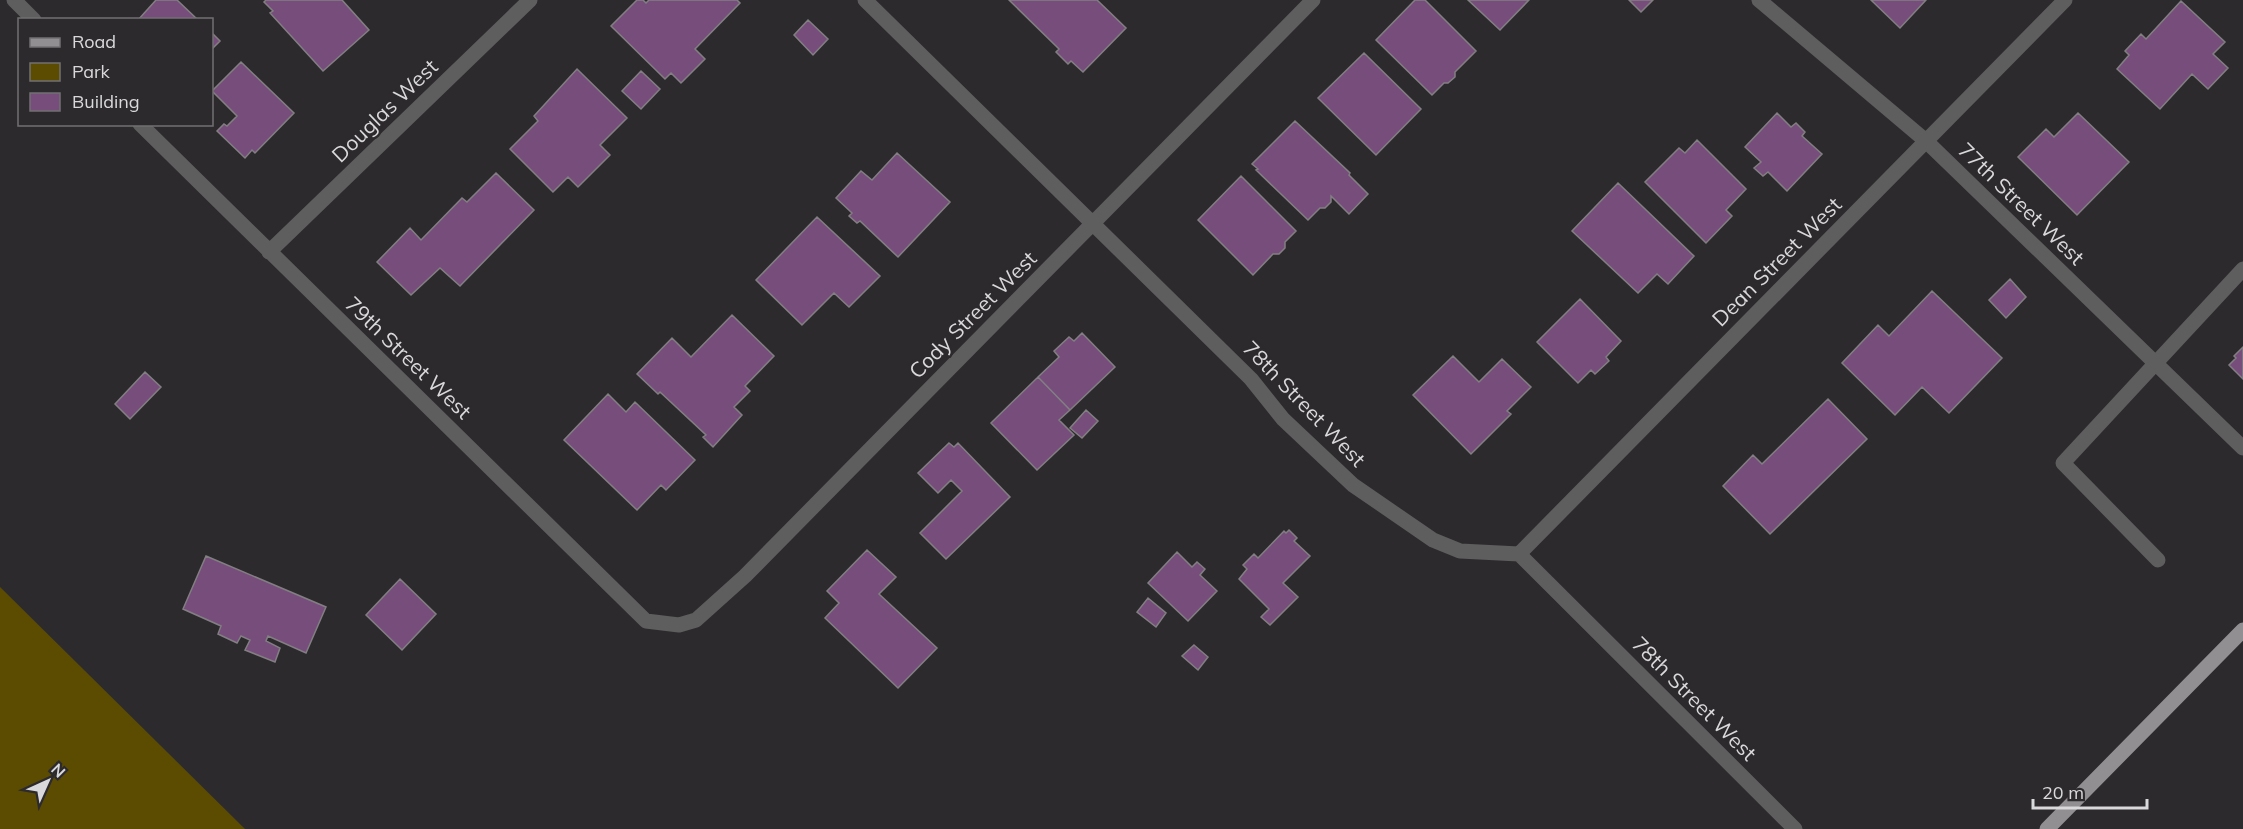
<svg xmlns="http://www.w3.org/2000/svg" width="2243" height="829" font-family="Mulish,sans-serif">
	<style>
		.green { fill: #5c4c02 }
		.building { fill: #774d7c; stroke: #827f83; stroke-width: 1.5 }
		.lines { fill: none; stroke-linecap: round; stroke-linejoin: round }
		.minor { stroke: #5f5e5f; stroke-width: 15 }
		.major { stroke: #928f93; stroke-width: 15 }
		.labels { text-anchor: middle; stroke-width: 5; stroke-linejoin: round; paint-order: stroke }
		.street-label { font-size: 21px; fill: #d9d8da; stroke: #2d2a2d }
	</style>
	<rect width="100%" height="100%" fill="#2d2a2d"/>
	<!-- green -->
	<path class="green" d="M0 587 245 829H0Z"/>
	<!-- building -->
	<path class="building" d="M156 0H177L198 20H138Z
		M266 0H342L369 30 323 71 270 13 273 11 264 2Z
		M637 0H643L646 3 649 0H737L740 3 695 49 705 59 681 83 671 73 665 79 611 26Z
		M1009 0H1097L1126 28 1083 72 1071 61 1068 64 1056 52 1059 49Z
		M1415 0H1425L1476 51 1455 72V77L1448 83H1444L1432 95 1376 40Z
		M1468 0H1529L1500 30Z
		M1629 0H1653L1641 12Z
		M1871 0H1926L1900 28Z
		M2181 1 2225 42 2213 54 2228 68 2208 89 2192 74 2160 109 2117 69 2129 55 2125 51 2141 34 2146 39Z
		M808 20 828 39 813 55 794 35Z
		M212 33 220 41 212 49Z
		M1364 53 1421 109 1376 155 1318 98Z
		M241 62 294 113 255 153 252 150 245 158 217 131 224 124 227 126 237 116 212 91Z
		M577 69 627 118 600 145 610 155 578 187 568 177 553 192 510 149 538 121 534 116Z
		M641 71 660 89 641 109 622 91Z
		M1777 113 1791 127 1796 123 1805 132 1802 136 1822 154 1787 191 1768 172 1763 176 1754 168 1761 162 1745 147Z
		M2078 113 2129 162 2077 215 2018 157 2046 129 2054 137Z
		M1295 121 1350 173 1349 175 1368 194 1349 214 1331 196V202L1325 208H1320L1308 220 1256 170 1258 169 1252 164Z
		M1697 140 1746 189 1726 210 1732 216 1706 243 1645 182 1679 148 1685 153Z
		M897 153 950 202 898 257 860 221 857 223 849 216 852 213 836 198 861 171 872 180Z
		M496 173 534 210 460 286 440 268 411 295 377 262 410 228 421 240 462 198 467 202Z
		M1241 176 1296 231 1285 242V248L1279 254H1273L1253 275 1198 220Z
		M1618 183 1694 256 1668 284 1657 274 1638 293 1572 231Z
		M817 217 880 276 849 307 834 293 802 325 756 280Z
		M2010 279 2026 297 2006 318 1989 300Z
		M1932 291 2002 358 1949 413 1922 387 1895 415 1842 363 1878 325 1889 336Z
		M1580 299 1621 341 1606 357 1609 361 1595 374 1591 370 1578 383 1537 342Z
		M732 315 774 356 745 386 750 391 734 407 742 415 713 447 703 437 706 435 660 392 658 394 637 374 672 338 691 357Z
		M1082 333 1115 367 1070 410 1038 377 1059 357 1054 351 1069 337 1074 341Z
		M2243 347V379L2229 365 2236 358 2234 356Z
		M1453 356 1479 382 1502 359 1531 387 1507 411 1511 414 1471 454 1413 395Z
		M145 372 161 387 130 419 115 404Z
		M1038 377 1070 410 1059 420 1074 435 1037 470 991 423Z
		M608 394 626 412 635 402 695 460 666 490 661 485 637 510 564 440Z
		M1828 399 1867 439 1770 534 1723 486 1753 455 1762 464Z
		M1086 410 1098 421 1082 438 1070 428Z
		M949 443 954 447 958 443 1010 497 946 559 920 533 962 491 951 480 938 493 918 473Z
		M1289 530 1297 538 1294 541 1310 556 1283 583 1298 597 1270 625 1261 617 1269 609 1239 579 1247 569 1243 565 1254 554 1258 558 1284 531 1286 533Z
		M867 550 896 577 879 594 937 648 898 688 825 618 839 603 827 591Z
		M1177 552 1192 567 1197 562 1205 569 1200 575 1217 591 1188 621 1148 583Z
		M206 556 326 607 306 653 268 636 266 641 280 648 275 662 245 650 250 640 241 636 237 643 218 634 221 626 183 609Z
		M400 579 436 614 402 650 366 615Z
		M1148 598 1166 613 1156 627 1137 612Z
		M1194 645 1208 657 1198 670 1182 656Z"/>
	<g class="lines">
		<!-- minor -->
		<path class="minor" d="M14 0 34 20
			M865 0 1251 379 1283 419 1353 485 1433 540 1460 551 1519 554 1795 829
			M1759 0 1926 141 2243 448
			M140 124 646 621 679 625 696 620 745 576 1313 0
			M269 252 530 0
			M1519 554 2065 0
			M2158 560 2063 463 2243 269"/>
		<!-- major -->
		<path class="major" d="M2047 829 2243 630"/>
	</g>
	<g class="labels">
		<!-- street labels -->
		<g class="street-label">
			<text transform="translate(385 111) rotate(-44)" y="7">Douglas West</text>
			<text transform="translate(2021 204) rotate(44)" y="7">77th Street West</text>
			<text transform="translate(1777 262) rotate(-45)" y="7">Dean Street West</text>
			<text transform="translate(973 315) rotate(-45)" y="7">Cody Street West</text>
			<text transform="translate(408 358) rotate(44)" y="7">79th Street West</text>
			<text transform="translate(1304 404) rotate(46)" y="7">78th Street West</text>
			<text transform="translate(1694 699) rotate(45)" y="7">78th Street West</text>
		</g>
	</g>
	<!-- legend -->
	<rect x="18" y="18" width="195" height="108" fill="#2d2a2d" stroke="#727072" stroke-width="1.5"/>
	<rect x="30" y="38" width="30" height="9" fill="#928f93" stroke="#727072" stroke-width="1.5"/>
	<text x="72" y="48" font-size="18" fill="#d9d8da">Road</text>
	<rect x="30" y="63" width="30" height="18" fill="#5c4c02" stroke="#727072" stroke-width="1.5"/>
	<text x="72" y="78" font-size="18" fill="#d9d8da">Park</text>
	<rect x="30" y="93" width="30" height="18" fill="#774d7c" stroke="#727072" stroke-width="1.5"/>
	<text x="72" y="108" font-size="18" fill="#d9d8da">Building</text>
	<!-- north arrow -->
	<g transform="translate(48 781) rotate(45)" stroke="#2d2a2d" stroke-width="4.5" paint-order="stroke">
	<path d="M0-4.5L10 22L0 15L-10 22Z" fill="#d9d8da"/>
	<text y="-9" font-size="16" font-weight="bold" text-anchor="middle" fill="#d9d8da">N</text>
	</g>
	<!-- scale -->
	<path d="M2033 799v9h114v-9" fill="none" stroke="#d9d8da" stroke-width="3"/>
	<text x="2042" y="799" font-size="18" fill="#d9d8da" stroke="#2d2a2d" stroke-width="4.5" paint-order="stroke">20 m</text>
</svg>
